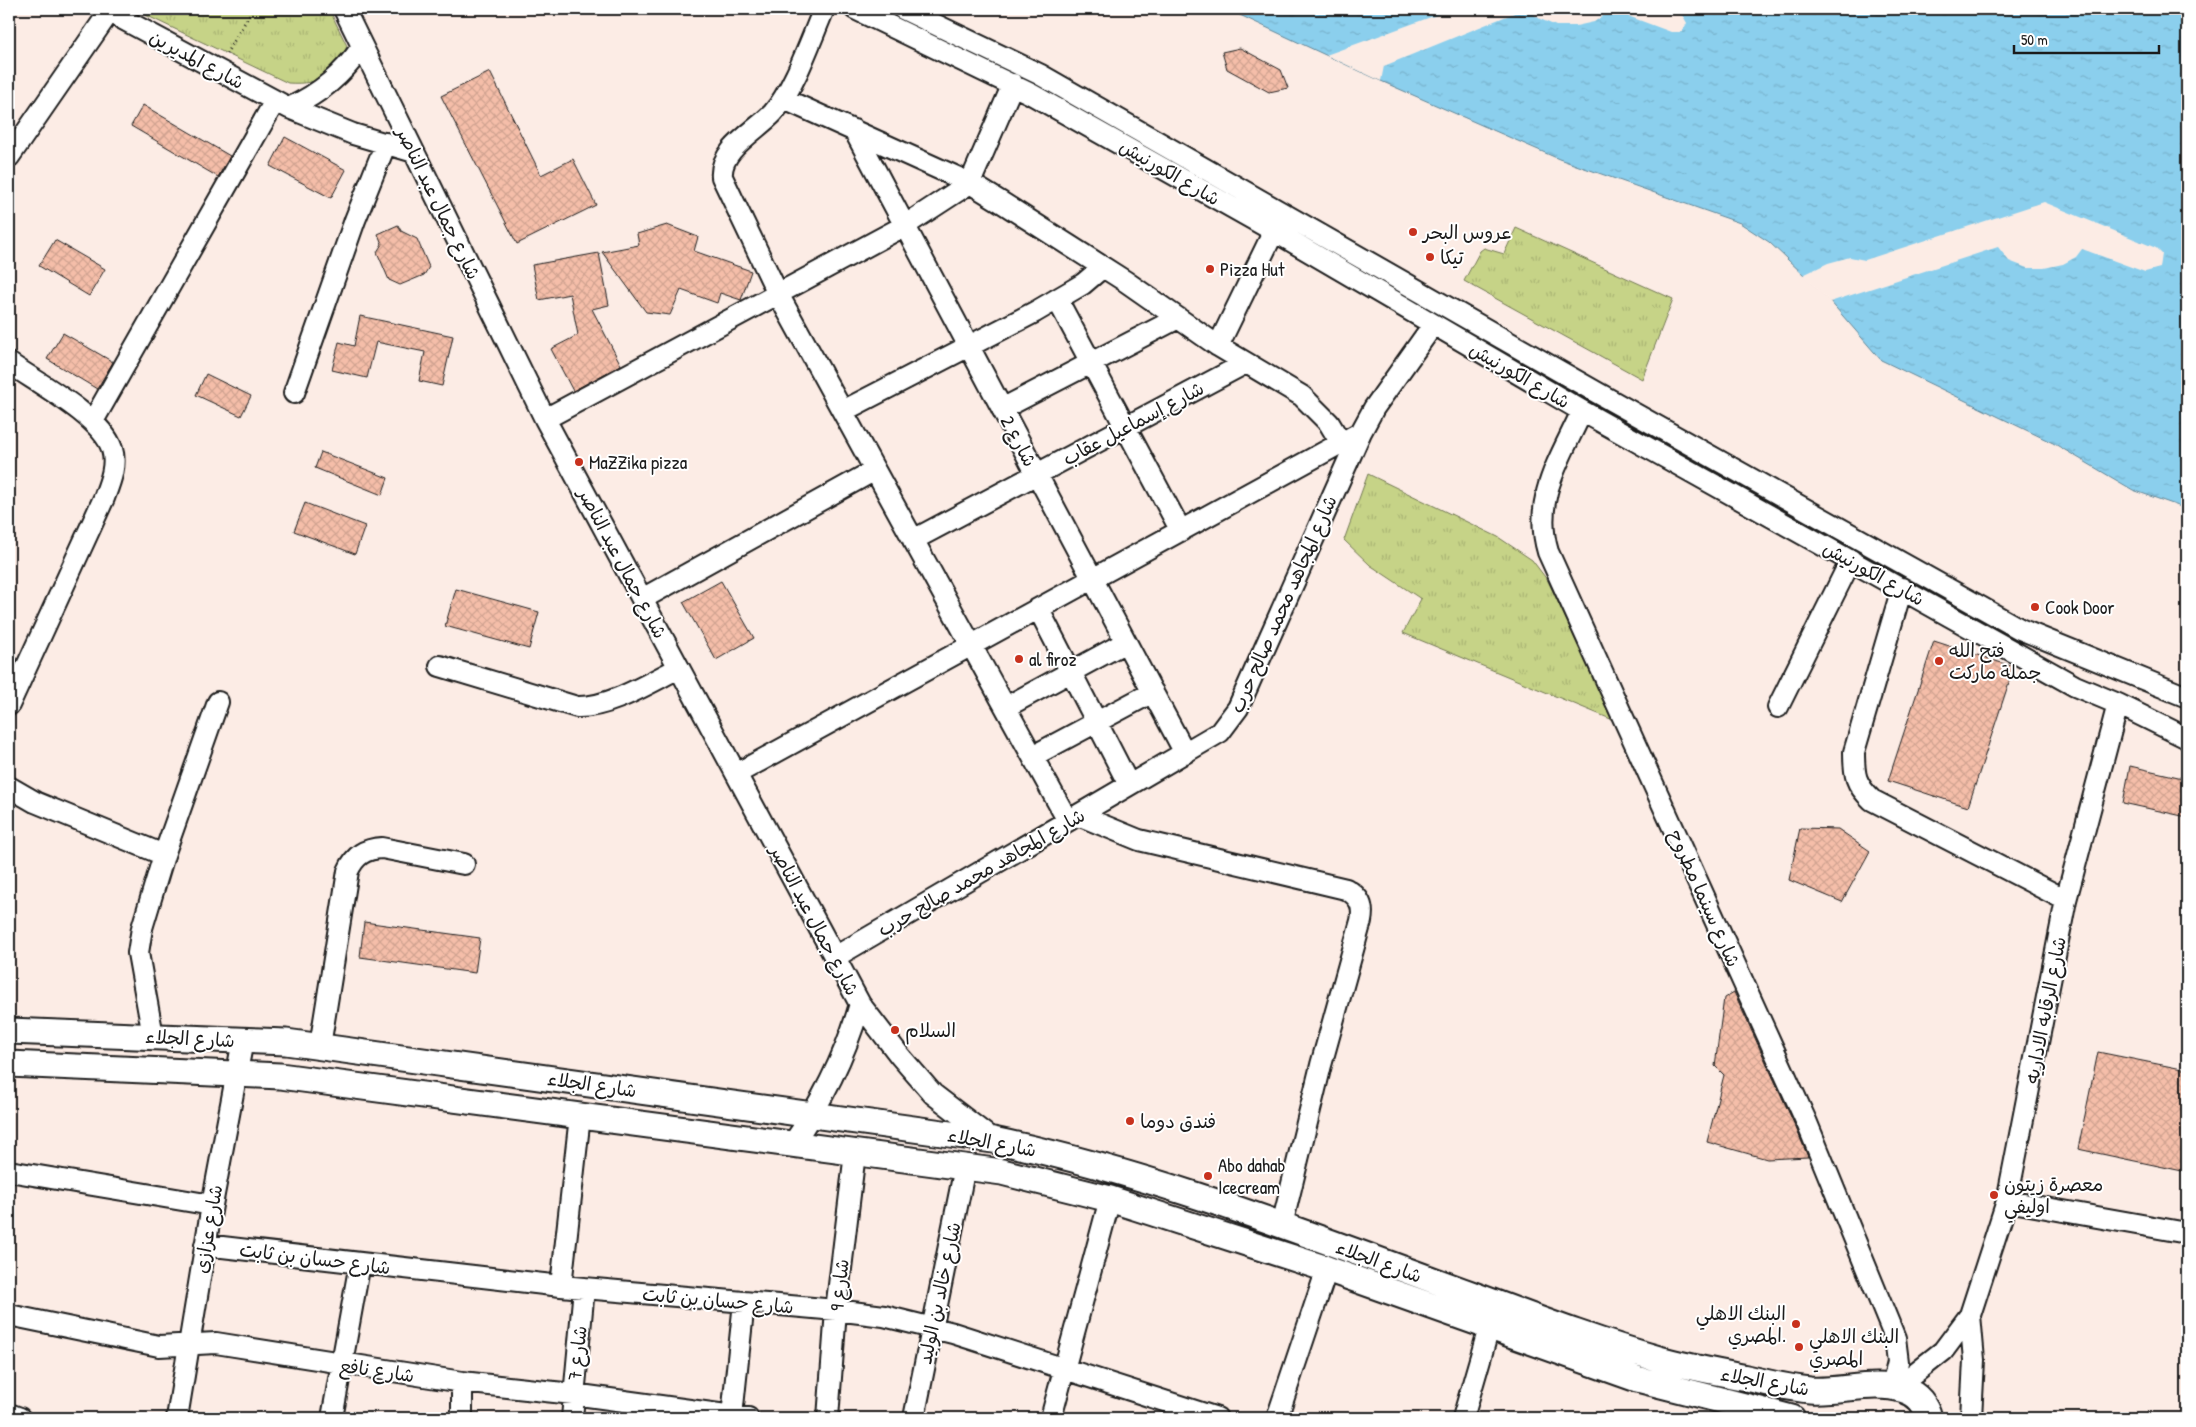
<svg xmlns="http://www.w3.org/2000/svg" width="2196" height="1427" font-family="'Patrick Hand','Playpen Sans Arabic',sans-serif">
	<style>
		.park { fill: url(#park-tufts); stroke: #717852 }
		.water { fill: url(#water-ripples); stroke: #5f8799 }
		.pier { fill: #fcece5 }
		.building { fill: url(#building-cross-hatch); stroke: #1c1c1c }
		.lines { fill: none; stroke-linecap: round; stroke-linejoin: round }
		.minor-casing { stroke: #1c1c1c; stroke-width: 24 }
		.major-casing { stroke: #1c1c1c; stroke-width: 29 }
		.path { stroke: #1c1c1c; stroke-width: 3; stroke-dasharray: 1 4; stroke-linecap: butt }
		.minor { stroke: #fff; stroke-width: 20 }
		.major { stroke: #fff; stroke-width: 25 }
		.poi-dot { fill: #c8321e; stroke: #fff; stroke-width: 2 }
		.labels { text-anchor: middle; stroke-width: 4; stroke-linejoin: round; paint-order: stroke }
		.street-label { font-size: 19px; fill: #1c1c1c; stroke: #fff }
		.poi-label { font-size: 19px; fill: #1c1c1c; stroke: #fff; text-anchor: start }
	</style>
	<defs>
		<pattern id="park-tufts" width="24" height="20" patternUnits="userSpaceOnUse" patternTransform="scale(1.25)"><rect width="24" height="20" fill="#c6d387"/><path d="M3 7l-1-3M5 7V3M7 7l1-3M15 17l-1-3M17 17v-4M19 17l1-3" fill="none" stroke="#aab574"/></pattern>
		<pattern id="water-ripples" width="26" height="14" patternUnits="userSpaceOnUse" patternTransform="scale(1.25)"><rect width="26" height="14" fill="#8bcfed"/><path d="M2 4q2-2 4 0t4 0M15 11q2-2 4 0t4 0" fill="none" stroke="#77b1cb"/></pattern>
		<pattern id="building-cross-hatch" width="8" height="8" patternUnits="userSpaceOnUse" patternTransform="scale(1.25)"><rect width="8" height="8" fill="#f5bea9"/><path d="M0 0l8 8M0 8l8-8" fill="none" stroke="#d1a391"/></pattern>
	</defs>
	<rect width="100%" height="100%" fill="#fcece5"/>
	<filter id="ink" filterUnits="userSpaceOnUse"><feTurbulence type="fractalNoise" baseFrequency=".02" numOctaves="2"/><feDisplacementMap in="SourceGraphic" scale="10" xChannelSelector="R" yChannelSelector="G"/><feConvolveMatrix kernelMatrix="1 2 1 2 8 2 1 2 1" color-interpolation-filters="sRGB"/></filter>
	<g filter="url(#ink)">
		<!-- park -->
		<path class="park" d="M133 9H329L347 46C335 76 320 85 288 83Z
			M1516 228 1673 299 1642 379 1464 281 1480 251 1484 248 1504 254Z
			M1368 474 1498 537 1532 560 1548 581 1613 720 1403 633 1421 599 1370 565 1344 540Z"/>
		<!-- water -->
		<path class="water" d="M1227 9H2187V509L2133 490 2053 443 1881 360 1823 293 1769 242 1740 223 1559 159 1381 81Z"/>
		<!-- pier -->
		<path class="pier" d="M1453 9H1524L1384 66 1381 81 1326 55Z
			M1527 9H1666L1683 16 1687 23 1682 32H1671L1612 10 1594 22 1576 26H1556L1540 19Z
			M2044 202 2156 248 2162 254 2160 268 2145 272 2082 249 2076 257 2063 264 2044 268H2027L2009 261 1998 247 1830 302 1803 275 1828 263 1850 257 1865 260Z"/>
		<!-- building -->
		<path class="building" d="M1240 48 1281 70 1288 88 1269 92 1227 69 1222 52Z
			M490 72 541 175 573 159 596 205 517 244 441 96Z
			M143 105 230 156 218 177 131 126Z
			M285 137 346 170 331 198 270 166Z
			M398 225 401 231 417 239 429 267 424 275 400 285 389 280 377 252 382 244 378 234Z
			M667 225 698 237 694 251 751 271 741 300 720 293 717 303 681 290 670 315 646 312 602 252 639 245 637 234Z
			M55 240 105 269 89 296 39 266Z
			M599 253 609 305 592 309 621 365 573 391 551 349 578 335 570 294 539 300 532 265Z
			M360 316 453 336 442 386 419 381 425 352 376 342 367 378 332 370 339 342 354 346Z
			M63 333 113 362 97 389 47 359Z
			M206 374 251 396 241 416 196 395Z
			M321 452 388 478 382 495 315 468Z
			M305 503 365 526 355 554 294 531Z
			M721 581 754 638 716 660 683 602Z
			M456 589 539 612 529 649 445 626Z
			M1934 641 2014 667 1968 807 1888 781Z
			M2130 766 2187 779V817L2123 803Z
			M1800 828 1838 829 1870 851 1842 902 1789 880Z
			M364 922 480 938 475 973 360 957Z
			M1734 992 1796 1128 1808 1157 1767 1159 1707 1142 1724 1075 1715 1066 1724 998Z
			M2098 1052 2187 1070V1172L2078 1149Z"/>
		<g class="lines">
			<!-- minor casing -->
			<g class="minor-casing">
				<path id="minor" d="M104 9 289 108 353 134 414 152
					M344 9 545 419 860 1004 900 1056 933 1094 993 1140
					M824 9C811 39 794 89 773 113 756 131 719 150 722 177L778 294 1068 821
					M855 9 1031 94 1274 231 1582 411 2075 686 2118 704 2187 738
					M903 9 1039 74 1596 392 2020 629 2187 697
					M784 99 970 183 1001 202 1125 281 1218 346 1302 396 1329 423 1341 443
					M289 108C321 93 342 75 362 47
					M854 130 1185 753
					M9 157 110 11
					M1057 299 1181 531
					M1218 346 1274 231
					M9 363C36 382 102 417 112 449 117 465 110 482 104 498L9 705
					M294 393 355 220 386 143
					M1002 409 1178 318
					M843 411 1035 312 1083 284 1103 267
					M1582 411C1560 460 1532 498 1548 552L1807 1123 1895 1338 1898 1362 1892 1387
					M545 419 904 226 970 183 1013 84
					M93 421 275 101
					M913 540 1246 363
					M1902 588 1854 752C1854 775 1855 784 1872 800L2066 900
					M642 599 875 470
					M1039 610 1129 785
					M440 666 577 707C610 708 650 682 679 668
					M1006 707 1126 642
					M1778 707 1851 560
					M1033 756 1153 692
					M736 774 1361 432
					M9 787 35 802 164 855 142 928 138 953 153 1036
					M1078 815 1139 840 1346 889C1360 897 1364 906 1361 921L1321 1065 1282 1225
					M164 855 218 702
					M835 957 1220 732 1238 708 1361 432 1374 408 1433 325
					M320 1046 348 871C355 855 365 849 382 848L464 864
					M791 1146C823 1101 845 1057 860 1004
					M9 1171 212 1205
					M2007 1201 2187 1233
					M205 1245 561 1286 836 1310 884 1316 953 1333 1217 1418
					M561 1286 580 1116
					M9 1315 159 1346 216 1343 462 1382 573 1394 748 1418
					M1970 1315 1974 1360 1971 1418
					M1896 1388 1943 1351 1970 1315 2007 1201 2066 900 2118 704
					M9 1414 20 1418
					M732 1416 744 1302
					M177 1418 212 1205 243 1040
					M332 1418 360 1263
					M462 1418V1382
					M572 1418 584 1288
					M828 1418 836 1310 855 1153
					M914 1418 965 1167
					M1051 1418 1110 1199
					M1277 1418 1327 1269
					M1463 1418 1489 1328"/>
			</g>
			<!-- major casing -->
			<g class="major-casing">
				<path id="major" d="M9 1031 286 1042 993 1140C1157 1174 1314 1237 1471 1294 1533 1317 1595 1341 1659 1359 1688 1367 1717 1372 1747 1378 1768 1383 1789 1388 1810 1390 1841 1392 1874 1380 1904 1390 1918 1394 1926 1405 1929 1418
					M9 1064 280 1076 1002 1172 1110 1199 1327 1269 1637 1379 1792 1418"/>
			</g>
			<!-- path -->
			<path class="path" d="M226 54 253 9"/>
			<!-- minor -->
			<use href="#minor" class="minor"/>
			<!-- major -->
			<use href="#major" class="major"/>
		</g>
	</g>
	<!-- markers -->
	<g class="poi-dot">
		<circle cx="1413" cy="232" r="5"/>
		<circle cx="1430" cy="257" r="5"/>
		<circle cx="1210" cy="269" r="5"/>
		<circle cx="579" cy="462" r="5"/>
		<circle cx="2035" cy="607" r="5"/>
		<circle cx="1019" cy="659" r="5"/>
		<circle cx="1939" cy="661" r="5"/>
		<circle cx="895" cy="1030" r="5"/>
		<circle cx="1130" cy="1121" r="5"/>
		<circle cx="1208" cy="1176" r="5"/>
		<circle cx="1994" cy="1195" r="5"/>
		<circle cx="1796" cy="1324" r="5"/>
		<circle cx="1799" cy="1347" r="5"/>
	</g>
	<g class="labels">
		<!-- street labels -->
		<g class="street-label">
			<text transform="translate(197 59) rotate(28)" y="7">شارع المديرين</text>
			<text transform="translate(1170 172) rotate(30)" y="7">شارع الكورنيش</text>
			<text transform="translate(439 203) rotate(64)" y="7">شارع جمال عبد الناصر</text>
			<text transform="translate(1520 375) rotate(30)" y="7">شارع الكورنيش</text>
			<text transform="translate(1133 423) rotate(-28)" y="7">شارع إسماعيل عقاب</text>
			<text transform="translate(1019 441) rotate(62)" y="7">شارع 2</text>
			<text transform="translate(623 563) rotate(62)" y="7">شارع جمال عبد الناصر</text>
			<text transform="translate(1874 573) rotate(29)" y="7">شارع الكورنيش</text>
			<text transform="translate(1283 604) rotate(-66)" y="7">شارع المجاهد محمد صالح حرب</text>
			<text transform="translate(981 872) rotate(-30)" y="7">شارع المجاهد محمد صالح حرب</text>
			<text transform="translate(1705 898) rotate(66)" y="7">شارع سينما مطروح</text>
			<text transform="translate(815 920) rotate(62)" y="7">شارع جمال عبد الناصر</text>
			<text transform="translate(2045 1010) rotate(-79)" y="7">شارع الرقابه الاداريه</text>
			<text transform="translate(190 1038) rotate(3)" y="7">شارع الجلاء</text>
			<text transform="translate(592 1084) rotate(8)" y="7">شارع الجلاء</text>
			<text transform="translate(992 1142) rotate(10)" y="7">شارع الجلاء</text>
			<text transform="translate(208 1229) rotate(-80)" y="7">شارع عزازى</text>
			<text transform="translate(315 1258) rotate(7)" y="7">شارع حسان بن ثابت</text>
			<text transform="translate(1379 1261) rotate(20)" y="7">شارع الجلاء</text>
			<text transform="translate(839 1285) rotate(-84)" y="7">شارع 9</text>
			<text transform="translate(939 1293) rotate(-78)" y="7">شارع خالد بن الوليد</text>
			<text transform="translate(718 1300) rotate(5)" y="7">شارع حسان بن ثابت</text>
			<text transform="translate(577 1353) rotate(-84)" y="7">شارع 7</text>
			<text transform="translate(377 1370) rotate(8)" y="7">شارع نافع</text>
			<text transform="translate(1765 1381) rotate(10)" y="7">شارع الجلاء</text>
		</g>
		<!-- poi labels -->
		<g class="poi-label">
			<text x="1423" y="239">عروس البحر</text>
			<text x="1440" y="264">تيكا</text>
			<text x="1220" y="276">Pizza Hut</text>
			<text x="589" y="469">MaZZika pizza</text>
			<text x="2045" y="614">Cook Door</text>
			<text x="1949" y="657">فتح الله<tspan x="1949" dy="22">جملة ماركت</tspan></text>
			<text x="1029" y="666">al firoz</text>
			<text x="905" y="1037">السلام</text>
			<text x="1140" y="1128">فندق دوما</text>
			<text x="1218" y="1172">Abo dahab<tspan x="1218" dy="22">Icecream</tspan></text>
			<text x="2004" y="1191">معصرة زيتون<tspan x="2004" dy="22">اوليفي</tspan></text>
			<text x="1786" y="1320" text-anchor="end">البنك الاهلي<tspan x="1786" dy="22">المصري.</tspan></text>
			<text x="1809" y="1343">البنك الاهلي<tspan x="1809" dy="22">المصري</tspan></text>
		</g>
	</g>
	<!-- margin -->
	<rect width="2196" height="1427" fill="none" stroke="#fff" stroke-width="30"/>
	<rect x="15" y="15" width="2166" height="1397" fill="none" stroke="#1c1c1c" stroke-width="2" filter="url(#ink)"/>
	<!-- scale -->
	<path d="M2014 45v8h145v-8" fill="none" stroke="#1c1c1c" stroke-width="2.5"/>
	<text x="2021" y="45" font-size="15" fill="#1c1c1c" stroke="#ffffff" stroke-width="4" paint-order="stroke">50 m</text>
</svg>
